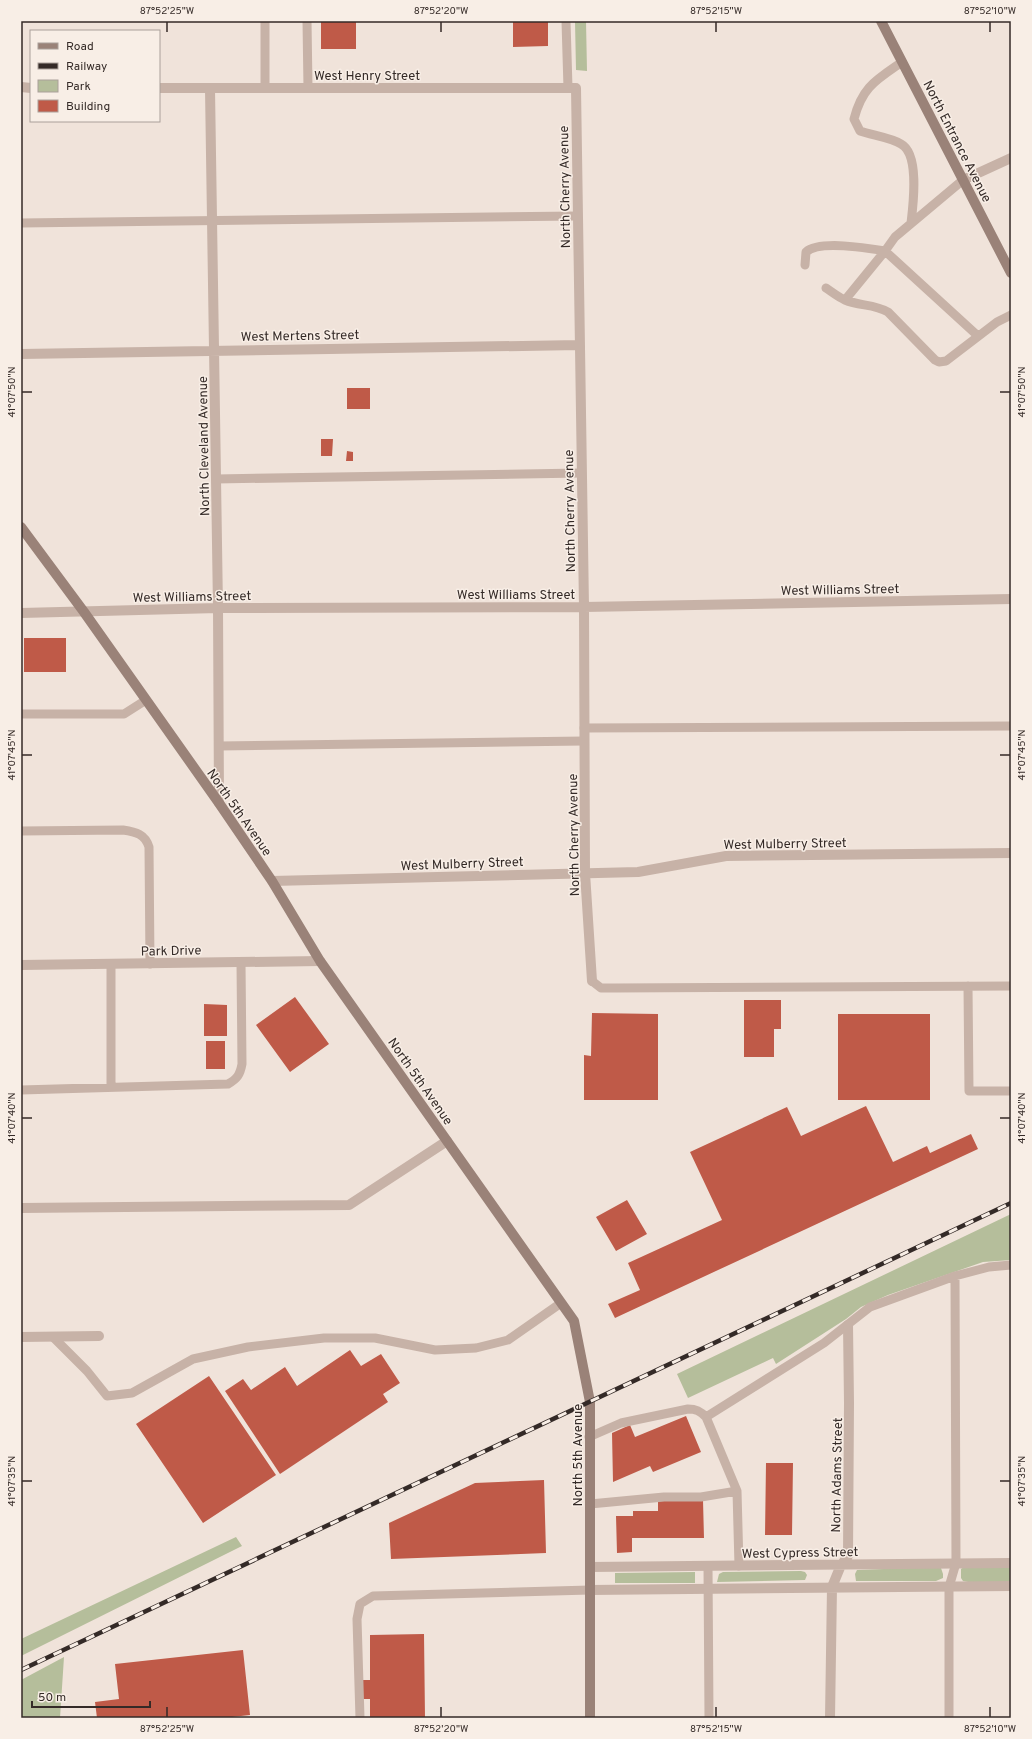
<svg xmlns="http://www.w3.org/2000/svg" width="1032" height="1739" font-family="Overpass,sans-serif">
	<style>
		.green { fill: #b5be9b }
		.building { fill: #bf5a48 }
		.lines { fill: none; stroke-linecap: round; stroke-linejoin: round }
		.lane { stroke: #c7b2a7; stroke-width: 9 }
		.street { stroke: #c7b2a7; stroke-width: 10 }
		.secondary { stroke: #9a8278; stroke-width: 10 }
		.rail-casing { stroke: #342a27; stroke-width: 4.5 }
		.rail { stroke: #f8eee6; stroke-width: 3; stroke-dasharray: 9; stroke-linecap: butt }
		.ticks { fill: none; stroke: #342a27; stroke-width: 1.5 }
		.labels { text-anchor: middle; stroke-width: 3; stroke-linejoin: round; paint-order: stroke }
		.street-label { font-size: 13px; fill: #342a27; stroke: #f8eee6 }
		.neatline { fill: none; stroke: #342a27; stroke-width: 1.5 }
		.ticks-label { font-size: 10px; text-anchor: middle; fill: #342a27 }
	</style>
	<rect width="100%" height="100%" fill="#f0e3da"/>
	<!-- green -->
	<path class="green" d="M575 21H586L587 71 576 70Z
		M1011 1214V1260L983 1262 888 1295 861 1307 846 1319 776 1364 773 1358 688 1398 677 1374Z
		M236 1537 242 1546 21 1656V1639Z
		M1011 1565V1582H968L963 1581 961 1578V1569L964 1567Z
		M937 1567 941 1568 943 1574V1578L936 1581H856L855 1574 857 1570Z
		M801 1571 805 1572 807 1575 805 1580 717 1582 719 1574 723 1572Z
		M695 1572V1583H615V1573Z
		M64 1657 60 1718H21V1680Z"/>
	<!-- building -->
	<path class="building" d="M321 21H356V49H321Z
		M513 21H548V46L513 47Z
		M347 388H370V409H347Z
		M321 439H333L332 456H321Z
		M347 451 353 452V461H346Z
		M24 638H66V672H24Z
		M295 997 329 1044 290 1072 256 1025Z
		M744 1000H781V1029H774V1057H744Z
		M204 1004 227 1005V1036H204Z
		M592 1013 658 1014V1100H584V1055L591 1056Z
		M838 1014H930V1100H838Z
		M206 1041H225V1069H206Z
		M866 1106 893 1162 927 1146 930 1153 971 1134 978 1149 615 1318 608 1304 640 1290 628 1263 722 1220 690 1152 787 1107 801 1136Z
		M627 1200 647 1234 616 1251 596 1217Z
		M350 1350 361 1366 381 1354 400 1383 383 1394 388 1402 280 1474 225 1391 243 1379 251 1390 285 1367 297 1386Z
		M209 1376 276 1475 203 1523 136 1424Z
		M686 1416 701 1452 653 1472 650 1466 613 1482 612 1433 630 1425 635 1437Z
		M766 1463H793L792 1535H765Z
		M544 1480 546 1553 391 1559 389 1523 475 1483Z
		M658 1500H703L704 1538H632V1552L617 1553 616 1516H633V1511H658Z
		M424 1634 425 1718H370V1699H362L361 1680H370V1635Z
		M243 1650 250 1715 223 1718H97L95 1702 119 1699 115 1664Z"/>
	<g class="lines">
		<!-- lane -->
		<path class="lane" d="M265 21V88
			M307 21 308 88
			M566 21 568 88
			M902 62C876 80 862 87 854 119L860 131C871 135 892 138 901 144 920 154 913 206 911 223
			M21 223 577 216
			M805 265 806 252C819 240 867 248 885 251L895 237 963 180
			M826 288C832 292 838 297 845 300 859 306 875 304 888 312L935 360 939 362 946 361 997 322 1011 315
			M845 300 885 251 978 336
			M216 479 581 473
			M21 714H124L146 700
			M584 728 1011 726
			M219 746 584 741
			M21 831 123 830C136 832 145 834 149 847L150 964
			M111 964V1087
			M592 981 601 988H615L1011 986
			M968 986 969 1091H1011
			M21 1090 228 1084C237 1079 240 1075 242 1064L241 963
			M53 1337 87 1371 107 1396 132 1393 193 1359 248 1347 324 1338H375L435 1350 476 1348 508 1340 561 1303
			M706 1417 824 1343 870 1307 955 1276 989 1267 1011 1265
			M589 1437 621 1423 688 1409C696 1409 700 1411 706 1417L737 1491 739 1566
			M590 1504 664 1497H701L737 1491
			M708 1566 709 1718
			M360 1718 357 1619 360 1604 373 1596 590 1590
			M949 1718V1587L956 1563 955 1276"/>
		<!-- street -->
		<path class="street" d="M21 87 31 88
			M159 88H576L584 607 585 873 592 981
			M210 89 218 608 219 803
			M963 180 1011 158
			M21 354 579 345
			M21 613 218 608 584 607 1011 599
			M272 881 638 872 726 856 1011 853
			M21 965 320 961
			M21 1208 349 1205 447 1141
			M21 1337 99 1336
			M590 1567 1011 1563
			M590 1590 1011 1586
			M830 1718 832 1587 841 1565 848 1556 849 1403 848 1325"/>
		<!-- secondary -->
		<path class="secondary" d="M881 21 1011 273
			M21 527 84 612 219 803 272 881 320 961 574 1321 590 1402V1718"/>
		<!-- rail casing -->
		<g class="rail-casing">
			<path id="rail" d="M21 1670 1011 1203"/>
		</g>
		<!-- rail -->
		<use href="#rail" class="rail"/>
	</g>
	<!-- ticks -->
	<path class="ticks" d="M167 22V32M441 22V32M716 22V32M990 22V32M22 392H32M1000 392H1010M22 755H32M1000 755H1010M22 1118H32M1000 1118H1010M22 1481H32M1000 1481H1010M167 1707V1717M441 1707V1717M716 1707V1717M990 1707V1717"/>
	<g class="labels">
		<!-- street labels -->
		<g class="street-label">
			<text x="367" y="80">West Henry Street</text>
			<text transform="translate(958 141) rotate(63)" y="5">North Entrance Avenue</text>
			<text transform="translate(564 187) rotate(-91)" y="5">North Cherry Avenue</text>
			<text transform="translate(300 335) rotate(-1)" y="5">West Mertens Street</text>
			<text transform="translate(203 446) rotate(-91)" y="5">North Cleveland Avenue</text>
			<text transform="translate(569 511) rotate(-91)" y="5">North Cherry Avenue</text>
			<text transform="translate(840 589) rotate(-1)" y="5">West Williams Street</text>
			<text x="516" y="599">West Williams Street</text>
			<text transform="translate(192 596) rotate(-1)" y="5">West Williams Street</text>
			<text transform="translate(240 812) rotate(55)" y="5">North 5th Avenue</text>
			<text transform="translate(573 835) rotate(-91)" y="5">North Cherry Avenue</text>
			<text transform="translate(785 843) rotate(-1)" y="5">West Mulberry Street</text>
			<text transform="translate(462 863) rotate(-2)" y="5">West Mulberry Street</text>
			<text transform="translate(171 950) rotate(-1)" y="5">Park Drive</text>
			<text transform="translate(421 1081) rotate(55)" y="5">North 5th Avenue</text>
			<text transform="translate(577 1455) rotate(-90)" y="5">North 5th Avenue</text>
			<text transform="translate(836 1475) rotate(-89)" y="5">North Adams Street</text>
			<text transform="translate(800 1552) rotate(-1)" y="5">West Cypress Street</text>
		</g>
	</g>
	<!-- border -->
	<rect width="1032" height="1739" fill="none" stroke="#f8eee6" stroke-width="44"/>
	<!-- legend -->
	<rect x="30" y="30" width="130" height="92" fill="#f8eee6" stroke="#aaa09a"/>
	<rect x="38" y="43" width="20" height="6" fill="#9a8278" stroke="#aaa09a"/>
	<text x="66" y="50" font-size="12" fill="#342a27">Road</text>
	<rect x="38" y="63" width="20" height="6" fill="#342a27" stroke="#aaa09a"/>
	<text x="66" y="70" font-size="12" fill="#342a27">Railway</text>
	<rect x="38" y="80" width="20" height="12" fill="#b5be9b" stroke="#aaa09a"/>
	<text x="66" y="90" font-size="12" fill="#342a27">Park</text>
	<rect x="38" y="100" width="20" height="12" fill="#bf5a48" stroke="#aaa09a"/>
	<text x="66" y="110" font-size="12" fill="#342a27">Building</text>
	<!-- scale -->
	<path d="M32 1701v6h118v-6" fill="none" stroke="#342a27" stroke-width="2"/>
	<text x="38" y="1701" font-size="12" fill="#342a27" stroke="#f8eee6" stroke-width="3" paint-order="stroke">50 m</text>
	<rect x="22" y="22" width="988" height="1695" class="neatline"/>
	<g class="ticks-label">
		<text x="167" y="14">87°52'25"W</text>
		<text x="441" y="14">87°52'20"W</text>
		<text x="716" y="14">87°52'15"W</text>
		<text x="990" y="14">87°52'10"W</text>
		<text transform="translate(11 392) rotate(-90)" y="4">41°07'50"N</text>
		<text transform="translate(1021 392) rotate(-90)" y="4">41°07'50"N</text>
		<text transform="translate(11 755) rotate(-90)" y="4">41°07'45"N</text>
		<text transform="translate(1021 755) rotate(-90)" y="4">41°07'45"N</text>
		<text transform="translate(11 1118) rotate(-90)" y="4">41°07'40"N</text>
		<text transform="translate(1021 1118) rotate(-90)" y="4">41°07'40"N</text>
		<text transform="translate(11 1481) rotate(-90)" y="4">41°07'35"N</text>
		<text transform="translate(1021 1481) rotate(-90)" y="4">41°07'35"N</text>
		<text x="167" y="1732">87°52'25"W</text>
		<text x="441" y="1732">87°52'20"W</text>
		<text x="716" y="1732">87°52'15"W</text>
		<text x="990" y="1732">87°52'10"W</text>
	</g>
</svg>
